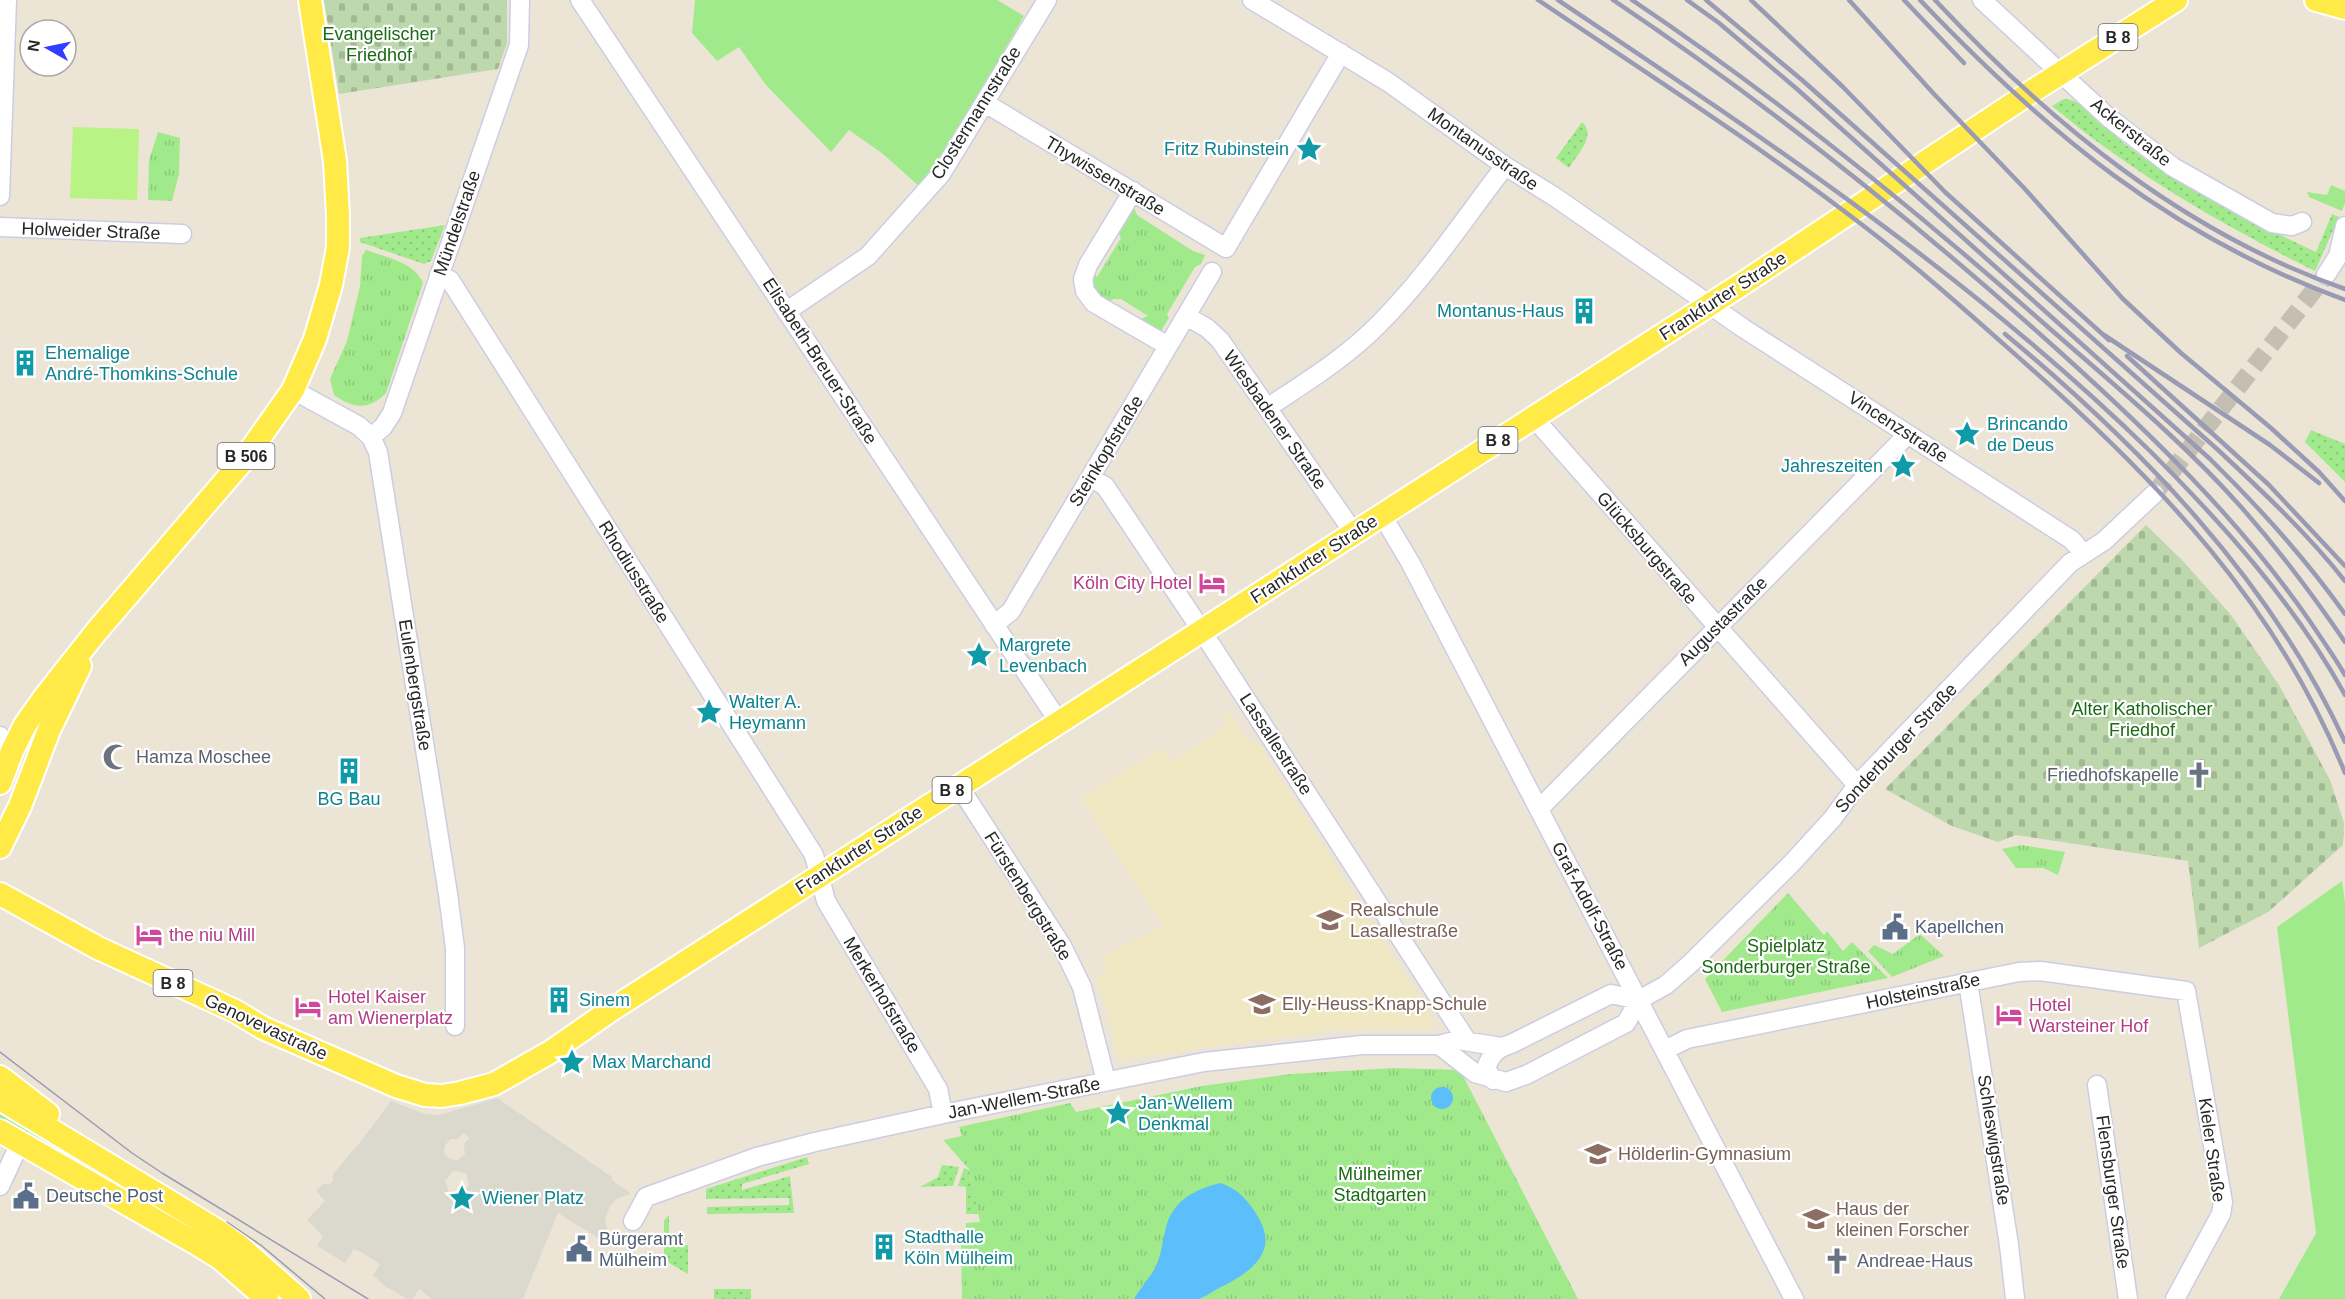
<svg xmlns="http://www.w3.org/2000/svg" width="2345" height="1299" font-family="Arial,sans-serif">
	<style>
		.education { fill: #f0e7c3 }
		.grass { fill: url(#grass-dots) }
		.cemetery { fill: url(#cemetery-stones) }
		.park { fill: url(#park-tufts) }
		.garden { fill: #a1ea8c }
		.pitch { fill: #b8f386 }
		.plaza { fill: #dbd8ce; fill-rule: evenodd }
		.water { fill: #5cbefb }
		.lines { fill: none; stroke-linecap: round; stroke-linejoin: round }
		.minor-tunnel { stroke: #c5bfb3; stroke-width: 18; stroke-dasharray: 18 9; stroke-linecap: butt }
		.minor-casing { stroke: #cccde3; stroke-width: 21 }
		.major-casing { stroke: #fff; stroke-width: 26 }
		.minor { stroke: #fff; stroke-width: 18 }
		.major { stroke: #ffea48; stroke-width: 22 }
		.tram { stroke: #999ab4; stroke-width: 1.5 }
		.rail { stroke: #999ab4; stroke-width: 4.5 }
		.labels { text-anchor: middle; stroke-width: 4.5; stroke-linejoin: round; paint-order: stroke }
		.shield { fill: #fff; stroke: #686868; stroke-width: 1.5 }
		.shield-label { font-size: 16px; font-weight: bold; fill: #272727 }
		.park-label { font-size: 18px; fill: #196a11; stroke: #fff }
		.street-label { font-size: 18px; fill: #272727; stroke: #fff }
		.culture-label { font-size: 18px; fill: #0d838f; stroke: #fff; text-anchor: start }
		.hotel-label { font-size: 18px; fill: #b23c85; stroke: #fff; text-anchor: start }
		.worship-label { font-size: 18px; fill: #5b616d; stroke: #fff; text-anchor: start }
		.education-label { font-size: 18px; fill: #785e54; stroke: #fff; text-anchor: start }
		.service-label { font-size: 18px; fill: #4e5e75; stroke: #fff; text-anchor: start }
	</style>
	<defs>
		<pattern id="grass-dots" width="8" height="8" patternUnits="userSpaceOnUse" patternTransform="scale(1.5)"><rect width="8" height="8" fill="#a1ea8c"/><path d="M2 2h.1M6 6h.1" fill="none" stroke="#8bc979" stroke-width="1.8" stroke-linecap="round"/></pattern>
		<pattern id="cemetery-stones" width="16" height="16" patternUnits="userSpaceOnUse" patternTransform="scale(1.5)"><rect width="16" height="16" fill="#bcd8ac"/><path d="M2 7V4a2 2 0 0 1 4 0v3zM10 15v-3a2 2 0 0 1 4 0v3z" fill="#a2b994"/></pattern>
		<pattern id="park-tufts" width="24" height="20" patternUnits="userSpaceOnUse" patternTransform="scale(1.5)"><rect width="24" height="20" fill="#a1ea8c"/><path d="M3 7l-1-3M5 7V3M7 7l1-3M15 17l-1-3M17 17v-4M19 17l1-3" fill="none" stroke="#8bc979"/></pattern>
	</defs>
	<rect width="100%" height="100%" fill="#ece5d6"/>
	<!-- education -->
	<path class="education" d="M1228 711 1248 742 1258 743 1435 1023 1434 1027 1431 1029 1330 1030 1119 1060 1108 1013 1096 979 1108 973 1100 957 1163 926 1081 798 1161 748 1171 762 1227 726 1222 716Z"/>
	<!-- grass -->
	<path class="grass" d="M2064 99C2083 98 2111 133 2126 145 2184 189 2250 221 2316 252L2332 214 2339 217 2315 271C2222 225 2132 173 2052 106Z
		M1582 122C1597 135 1577 155 1569 168L1556 158Z
		M445 225 431 261 424 264 360 242V238Z
		M2311 430 2345 444V482L2305 442Z
		M0 1108 219 1239 182 1227 0 1118Z
		M807 1157 809 1164 742 1184V1190L790 1176 794 1213 707 1214V1207L789 1205V1198L706 1199V1189Z
		M942 1165 959 1167 953 1186 920 1187 938 1177Z
		M964 1168 969 1170 979 1214H966V1187L958 1186Z
		M669 1215V1245H688V1274L664 1260V1220Z
		M714 1289H751V1299H714Z"/>
	<!-- cemetery -->
	<path class="cemetery" d="M324 0H507V43L498 69 339 94Z
		M2146 525 2182 560 2231 615 2279 685 2330 780 2344 823 2343 845 2268 912 2199 948 2188 861 2016 835 1998 842 1952 826 1885 789Z"/>
	<!-- park -->
	<path class="park" d="M158 132 180 138 179 174 172 201 148 200 149 160Z
		M1129 208H1134L1137 215 1193 251 1205 255 1201 264 1195 267 1167 314 1169 318 1158 336 1133 322 1148 316 1121 299H1113L1105 306 1092 287V269L1097 277 1121 238 1116 228Z
		M366 250C385 257 415 262 423 283L386 393C369 411 352 408 334 395L330 379 347 341 360 286 362 256Z
		M2021 845 2065 852 2058 875 2043 868H2016L2002 849Z
		M1788 893 1824 935 1827 931 1843 951 1852 942 1888 978 1722 1012 1705 979Z
		M1920 934 1944 956 1892 977 1868 951 1874 945 1893 954Z
		M1395 1068 1460 1070 1578 1299H962L961 1236H966V1223L980 1222 969 1169 943 1140 962 1136 959 1127 1070 1103 1076 1112 1202 1086 1290 1074Z"/>
	<!-- garden -->
	<path class="garden" d="M695 0H997L1024 16 939 163 920 187 883 154 849 130 831 152 766 85 739 47 717 61 692 33Z
		M2331 185 2345 191V203L2342 211 2309 197 2307 192 2327 195Z
		M2342 881 2345 902V1299H2279L2316 1233 2277 927Z"/>
	<!-- pitch -->
	<path class="pitch" d="M73 127 139 129 137 200 70 198Z"/>
	<!-- plaza -->
	<path class="plaza" d="M497 1098 612 1177V1180L629 1192 630 1194 617 1199 610 1206 605 1219 607 1229 600 1239 558 1213 523 1299H432L419 1289 413 1299H407L385 1286 373 1275 380 1264 366 1255 354 1249 345 1263 317 1246 323 1236 307 1220 325 1201 316 1191 323 1184H330L333 1181V1174L362 1140 391 1101 425 1114 439 1115ZM463 1133 469 1138 464 1144 465 1154 458 1160 450 1159 444 1153 445 1145 451 1139H458ZM453 1171 466 1173 469 1185 461 1194 449 1192 445 1181Z"/>
	<!-- water -->
	<path class="water" d="M1431 1098a11 11 0 1 1 22 0a11 11 0 1 1-22 0Z
		M1221 1183C1237 1189 1246 1198 1255 1212 1282 1251 1252 1272 1219 1288 1213 1291 1205 1297 1199 1299 1189 1299 1146 1299 1134 1299 1140 1288 1149 1279 1155 1268 1161 1257 1162 1243 1165 1232 1170 1202 1194 1189 1221 1183Z"/>
	<g class="lines">
		<!-- minor-tunnel -->
		<path class="minor-tunnel" d="M2154 494 2326 275"/>
		<!-- minor casing -->
		<g class="minor-casing">
			<path id="minor" d="M580 0 1059 722
				M1252 0 1388 82 1505 166 1555 197 1743 328 2072 540 2083 553
				M1982 0 2108 117 2173 167 2272 223 2292 226 2302 222
				M985 103 1226 248 1341 53
				M1133 191 1088 265 1083 279 1085 291 1094 303 1168 346
				M0 196 7 0
				M0 227 182 234
				M439 275 450 280 814 855 826 901 938 1089 943 1114
				M2326 275 2338 256 2345 226
				M787 311 868 256 941 174 1047 0
				M1186 316 1207 328 1220 340 1354 533
				M293 390 359 426 371 437 378 452 448 894 455 948V1026
				M1267 408C1306 382 1347 357 1380 323 1427 276 1464 219 1505 166
				M1533 417 1857 785
				M371 437 383 427 392 413 519 45 520 0
				M1091 478 1105 486 1202 631 1467 1041
				M1382 515 1410 562 1794 1299
				M994 625 1011 611 1212 272
				M0 736 12 751
				M959 786 1062 946 1082 987 1106 1081
				M1539 809 1908 434
				M1968 982 2009 1245 2015 1299
				M1439 1045 1475 1073 1506 1082 1526 1075 1626 1023 1639 1000 1666 985 1692 962 1791 864 1833 818 1857 785 2070 563 2104 541 2154 494
				M1665 1050 1687 1039 2019 972 2040 971 2186 991 2223 1202 2221 1214 2175 1299
				M1493 1080 1486 1068C1491 1055 1496 1048 1511 1044L1611 994 1639 1000
				M2097 1085 2128 1299
				M0 1186 20 1143
				M633 1221 646 1197 757 1157 815 1142 943 1114 1204 1062 1362 1045H1439L1458 1040 1501 1047"/>
		</g>
		<!-- major casing -->
		<g class="major-casing">
			<path id="major" d="M2316 0 2345 8
				M0 783 12 751 25 725 44 698 96 632 245 458 293 390 315 339 331 285 338 247V216L335 161 310 0
				M0 847 20 806 49 730 80 666
				M0 894 98 948 235 1011 263 1028 396 1086 425 1095 442 1096 460 1093 494 1084 552 1051 611 1010 1742 284 2031 92 2176 0
				M0 1077 48 1114
				M0 1099 218 1231 239 1246 299 1299
				M0 1131 197 1244 220 1258 267 1299"/>
		</g>
		<!-- minor -->
		<use href="#minor" class="minor"/>
		<!-- major -->
		<use href="#major" class="major"/>
		<!-- tram -->
		<path class="tram" d="M0 1052 132 1153 162 1173 368 1299
			M227 1222 262 1246 325 1299"/>
		<!-- rail -->
		<path class="rail" d="M1538 0C1648 74 1760 146 1865 227 1921 270 1973 317 2026 364 2159 482 2277 604 2345 773
			M1558 0C1764 138 1972 277 2150 451 2223 524 2295 604 2345 695
			M1613 0C1771 106 1918 224 2060 352 2150 433 2239 519 2309 620 2321 638 2334 656 2345 675
			M1632 0C1776 97 1910 205 2040 320 2108 380 2181 439 2242 508 2279 550 2313 595 2345 642
			M1687 0 1719 23 1797 89 2210 459C2259 507 2305 558 2345 614
			M1706 0 1802 80 2217 449C2262 491 2307 533 2345 581
			M1751 0 1843 87 1945 192 2109 340
			M1849 0 1933 93 2025 189 2123 299 2181 353 2271 428 2319 472 2345 501
			M1904 0 1964 63
			M1920 0C2047 133 2170 236 2345 300
			M1935 0C2050 123 2184 233 2345 289
			M2005 334C2142 448 2269 578 2345 742
			M2104 335 2270 445 2319 483
			M2127 356 2268 484 2345 566"/>
	</g>
	<!-- icons -->
	<defs>
		<g id="sight-bare" transform="scale(2.07)"><path d="M0-6L1.8-2.2L6-1.7L2.9 1.2L3.7 5.4L0 3.3L-3.7 5.4L-2.9 1.2L-6-1.7L-1.8-2.2Z" fill="#0f9aa8" stroke="#fff" stroke-width="2.5" paint-order="stroke"/></g>
		<g id="building-bare" transform="scale(2.07)"><path d="M-4-6H4V6H1V3H-1V6H-4ZM-2.5-4.3h1.7v1.8h-1.7ZM.8-4.3h1.7v1.8H.8ZM-2.5-1h1.7V.8h-1.7ZM.8-1h1.7V.8H.8Z" fill="#0f9aa8" stroke="#fff" stroke-width="2.5" paint-order="stroke"/></g>
		<g id="hotel-bare" transform="scale(2.07)"><path d="M-6-4.5h1.5V1H6V5H4.5V3h-9V5H-6ZM-4 0a1.8 1.8 0 1 1 3.6 0ZM.5 0V-2.5h3Q6-2.5 6 0Z" fill="#d1479c" stroke="#fff" stroke-width="2.5" paint-order="stroke"/></g>
		<g id="mosque-bare" transform="scale(2.07)"><path d="M3.5-4.9A6 6 0 1 0 3.5 4.9A5 5 0 1 1 3.5-4.9Z" fill="#6b7280" stroke="#fff" stroke-width="2.5" paint-order="stroke"/></g>
		<g id="church-bare" transform="scale(2.07)"><path d="M-1.2-6h2.4v3.5h3.3v2.4h-3.3V6h-2.4V-.1h-3.3v-2.4h3.3Z" fill="#6b7280" stroke="#fff" stroke-width="2.5" paint-order="stroke"/></g>
		<g id="school-bare" transform="scale(2.07)"><path d="M0-5L7-2L0 1L-7-2ZM-4 1L0 2.5L4 1V4Q0 6-4 4Z" fill="#8d6e63" stroke="#fff" stroke-width="2.5" paint-order="stroke"/></g>
		<g id="civic-bare" transform="scale(2.07)"><path d="M-.6-6.5H3V-4.5H.6V-3L4-1V1h2V6H-6V1h2V-1L-.6-3ZM-1.2 2.5V6h2.4V2.5Z" fill="#5c6f8a" stroke="#fff" stroke-width="2.5" paint-order="stroke"/></g>
	</defs>
	<g fill-rule="evenodd">
		<use href="#sight-bare" x="1309" y="149"/>
		<use href="#building-bare" x="1584" y="311"/>
		<use href="#building-bare" x="25" y="363"/>
		<use href="#sight-bare" x="1967" y="434"/>
		<use href="#sight-bare" x="1903" y="466"/>
		<use href="#hotel-bare" x="1212" y="583"/>
		<use href="#sight-bare" x="979" y="655"/>
		<use href="#sight-bare" x="709" y="712"/>
		<use href="#mosque-bare" x="116" y="757"/>
		<use href="#building-bare" x="349" y="771"/>
		<use href="#church-bare" x="2199" y="775"/>
		<use href="#school-bare" x="1330" y="920"/>
		<use href="#civic-bare" x="1895" y="927"/>
		<use href="#hotel-bare" x="149" y="935"/>
		<use href="#building-bare" x="559" y="1000"/>
		<use href="#school-bare" x="1262" y="1004"/>
		<use href="#hotel-bare" x="308" y="1007"/>
		<use href="#hotel-bare" x="2009" y="1015"/>
		<use href="#sight-bare" x="572" y="1062"/>
		<use href="#sight-bare" x="1118" y="1113"/>
		<use href="#school-bare" x="1598" y="1154"/>
		<use href="#civic-bare" x="26" y="1196"/>
		<use href="#sight-bare" x="462" y="1198"/>
		<use href="#school-bare" x="1816" y="1219"/>
		<use href="#building-bare" x="884" y="1247"/>
		<use href="#civic-bare" x="579" y="1249"/>
		<use href="#church-bare" x="1837" y="1261"/>
	</g>
	<g class="labels">
		<!-- shield labels -->
		<g class="shield">
			<rect x="2098.5" y="24" width="39" height="26" rx="4.5"/>
			<rect x="1478.5" y="427" width="39" height="26" rx="4.5"/>
			<rect x="217.5" y="443" width="57" height="26" rx="4.5"/>
			<rect x="932.5" y="777" width="39" height="26" rx="4.5"/>
			<rect x="153.5" y="970" width="39" height="26" rx="4.5"/>
		</g>
		<g class="shield-label">
			<text x="2118" y="43">B 8</text>
			<text x="1498" y="446">B 8</text>
			<text x="246" y="462">B 506</text>
			<text x="952" y="796">B 8</text>
			<text x="173" y="989">B 8</text>
		</g>
		<!-- park labels -->
		<g class="park-label">
			<text x="379" y="40">Evangelischer<tspan x="379" dy="21">Friedhof</tspan></text>
			<text x="2142" y="715">Alter Katholischer<tspan x="2142" dy="21">Friedhof</tspan></text>
			<text x="1786" y="952">Spielplatz<tspan x="1786" dy="21">Sonderburger Straße</tspan></text>
			<text x="1380" y="1180">Mülheimer<tspan x="1380" dy="21">Stadtgarten</tspan></text>
		</g>
		<!-- street labels -->
		<g class="street-label">
			<text transform="translate(976 113) rotate(-58)" y="6">Clostermannstraße</text>
			<text transform="translate(2131 132) rotate(39)" y="6">Ackerstraße</text>
			<text transform="translate(1483 149) rotate(35)" y="6">Montanusstraße</text>
			<text transform="translate(1105 176) rotate(31)" y="6">Thywissenstraße</text>
			<text transform="translate(457 223) rotate(-71)" y="6">Mündelstraße</text>
			<text transform="translate(91 231) rotate(2)" y="6">Holweider Straße</text>
			<text transform="translate(1723 296) rotate(-33)" y="6">Frankfurter Straße</text>
			<text transform="translate(820 361) rotate(57)" y="6">Elisabeth-Breuer-Straße</text>
			<text transform="translate(1275 420) rotate(55)" y="6">Wiesbadener Straße</text>
			<text transform="translate(1898 427) rotate(33)" y="6">Vincenzstraße</text>
			<text transform="translate(1106 451) rotate(-59)" y="6">Steinkopfstraße</text>
			<text transform="translate(1647 548) rotate(49)" y="6">Glücksburgstraße</text>
			<text transform="translate(1314 559) rotate(-33)" y="6">Frankfurter Straße</text>
			<text transform="translate(634 572) rotate(58)" y="6">Rhodiusstraße</text>
			<text transform="translate(1723 621) rotate(-45)" y="6">Augustastraße</text>
			<text transform="translate(415 685) rotate(81)" y="6">Eulenbergstraße</text>
			<text transform="translate(1276 744) rotate(57)" y="6">Lassallestraße</text>
			<text transform="translate(1896 748) rotate(-47)" y="6">Sonderburger Straße</text>
			<text transform="translate(859 850) rotate(-33)" y="6">Frankfurter Straße</text>
			<text transform="translate(1028 896) rotate(58)" y="6">Fürstenbergstraße</text>
			<text transform="translate(1590 906) rotate(62)" y="6">Graf-Adolf-Straße</text>
			<text transform="translate(1923 991) rotate(-12)" y="6">Holsteinstraße</text>
			<text transform="translate(882 995) rotate(59)" y="6">Merkerhofstraße</text>
			<text transform="translate(266 1027) rotate(25)" y="6">Genovevastraße</text>
			<text transform="translate(1024 1098) rotate(-11)" y="6">Jan-Wellem-Straße</text>
			<text transform="translate(1994 1140) rotate(81)" y="6">Schleswigstraße</text>
			<text transform="translate(2212 1150) rotate(82)" y="6">Kieler Straße</text>
			<text transform="translate(2113 1192) rotate(82)" y="6">Flensburger Straße</text>
		</g>
		<!-- culture labels -->
		<g class="culture-label">
			<text x="1289" y="155" text-anchor="end">Fritz Rubinstein</text>
			<text x="1564" y="317" text-anchor="end">Montanus-Haus</text>
			<text x="45" y="359">Ehemalige<tspan x="45" dy="21">André-Thomkins-Schule</tspan></text>
			<text x="1987" y="430">Brincando<tspan x="1987" dy="21">de Deus</tspan></text>
			<text x="1883" y="472" text-anchor="end">Jahreszeiten</text>
			<text x="999" y="651">Margrete<tspan x="999" dy="21">Levenbach</tspan></text>
			<text x="729" y="708">Walter A.<tspan x="729" dy="21">Heymann</tspan></text>
			<text x="349" y="805" text-anchor="middle">BG Bau</text>
			<text x="579" y="1006">Sinem</text>
			<text x="592" y="1068">Max Marchand</text>
			<text x="1138" y="1109">Jan-Wellem<tspan x="1138" dy="21">Denkmal</tspan></text>
			<text x="482" y="1204">Wiener Platz</text>
			<text x="904" y="1243">Stadthalle<tspan x="904" dy="21">Köln Mülheim</tspan></text>
		</g>
		<!-- hotel labels -->
		<g class="hotel-label">
			<text x="1192" y="589" text-anchor="end">Köln City Hotel</text>
			<text x="169" y="941">the niu Mill</text>
			<text x="328" y="1003">Hotel Kaiser<tspan x="328" dy="21">am Wienerplatz</tspan></text>
			<text x="2029" y="1011">Hotel<tspan x="2029" dy="21">Warsteiner Hof</tspan></text>
		</g>
		<!-- worship labels -->
		<g class="worship-label">
			<text x="136" y="763">Hamza Moschee</text>
			<text x="2179" y="781" text-anchor="end">Friedhofskapelle</text>
			<text x="1857" y="1267">Andreae-Haus</text>
		</g>
		<!-- education labels -->
		<g class="education-label">
			<text x="1350" y="916">Realschule<tspan x="1350" dy="21">Lasallestraße</tspan></text>
			<text x="1282" y="1010">Elly-Heuss-Knapp-Schule</text>
			<text x="1618" y="1160">Hölderlin-Gymnasium</text>
			<text x="1836" y="1215">Haus der<tspan x="1836" dy="21">kleinen Forscher</tspan></text>
		</g>
		<!-- service labels -->
		<g class="service-label">
			<text x="1915" y="933">Kapellchen</text>
			<text x="46" y="1202">Deutsche Post</text>
			<text x="599" y="1245">Bürgeramt<tspan x="599" dy="21">Mülheim</tspan></text>
		</g>
	</g>
	<!-- north arrow -->
	<g transform="translate(48 48) rotate(279)"><circle r="28" fill="#ffffff" stroke="#a9a9a9" stroke-width="1.5"/>
	<path d="M0-4.5L10 22L0 15L-10 22Z" fill="#303fff"/>
	<text y="-9" font-size="16" font-weight="bold" text-anchor="middle" fill="#272727">N</text>
	</g>
</svg>
